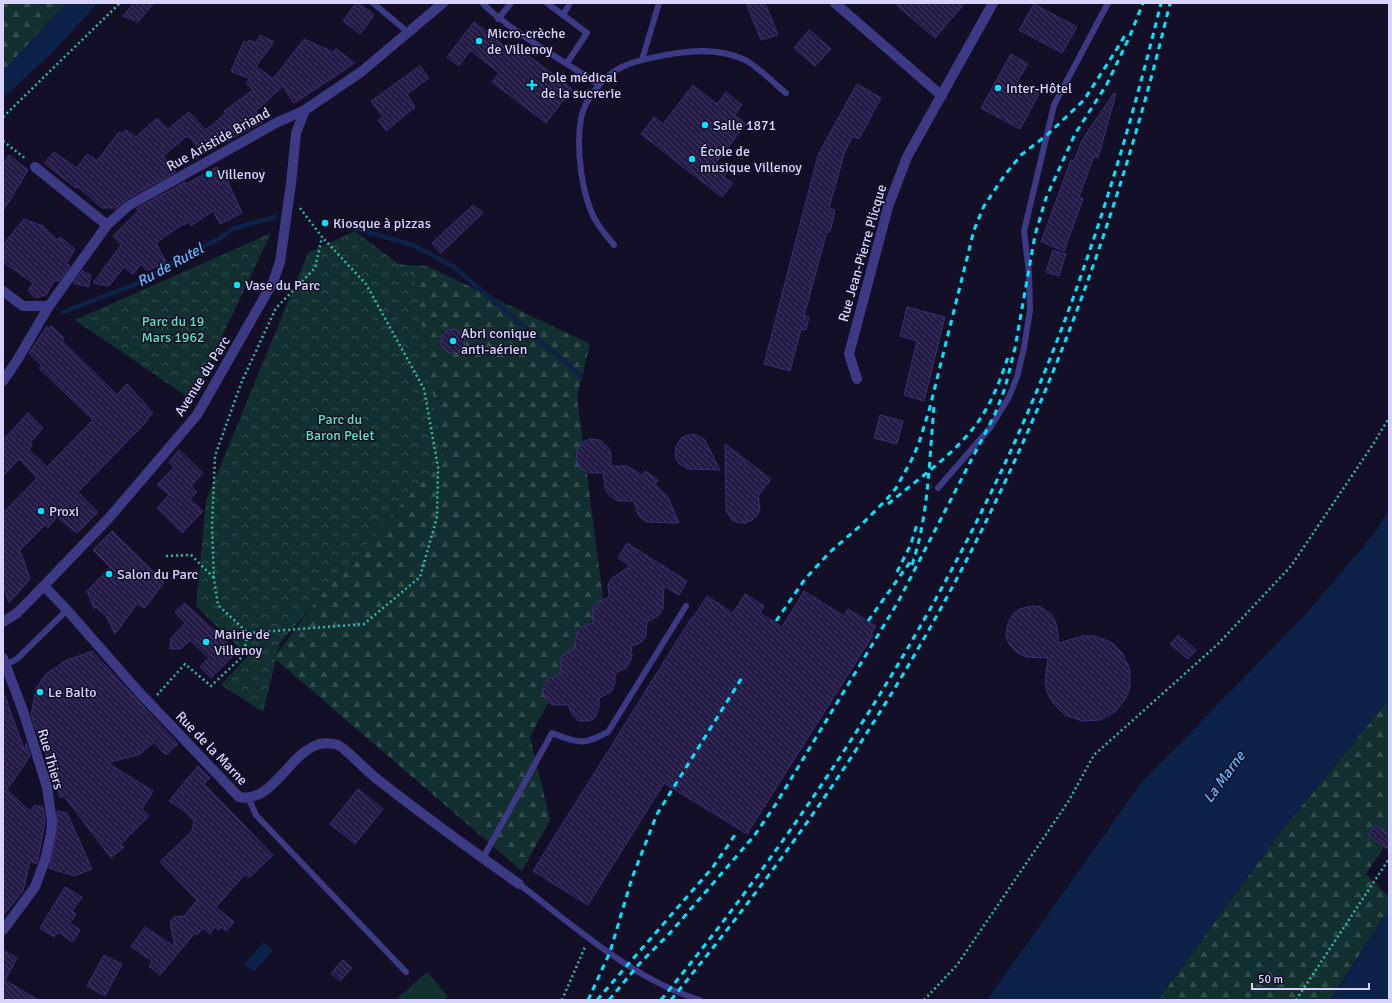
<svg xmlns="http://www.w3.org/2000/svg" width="1392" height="1003" font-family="Signika,sans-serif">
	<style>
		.forest { fill: url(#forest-firs) }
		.park { fill: url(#park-crowns) }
		.pitch { fill: #12302f }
		.water { fill: #0c2248 }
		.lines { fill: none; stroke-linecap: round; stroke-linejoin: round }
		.stream { stroke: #0c2248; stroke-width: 4.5 }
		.building { fill: url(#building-back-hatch); stroke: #3b2d73 }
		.path { stroke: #2fb8b0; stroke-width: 2.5; stroke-dasharray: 2 3; stroke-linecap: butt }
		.lane { stroke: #3d3a85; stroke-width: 6 }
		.street { stroke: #3d3a85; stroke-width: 10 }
		.rail { stroke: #00e5ff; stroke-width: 3; stroke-dasharray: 6 5; stroke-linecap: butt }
		.poi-dot { fill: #00e5ff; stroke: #130f26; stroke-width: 1.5 }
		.labels { text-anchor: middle; stroke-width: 3; stroke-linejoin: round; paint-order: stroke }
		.poi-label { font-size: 14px; fill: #d9d4ff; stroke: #130f26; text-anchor: start }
		.street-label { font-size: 14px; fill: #d9d4ff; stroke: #130f26 }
		.park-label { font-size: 14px; fill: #5fe0c0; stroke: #130f26 }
		.water-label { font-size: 15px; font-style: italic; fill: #62b6ff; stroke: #130f26 }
	</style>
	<defs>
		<pattern id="forest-firs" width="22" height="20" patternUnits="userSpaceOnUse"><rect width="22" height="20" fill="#12302f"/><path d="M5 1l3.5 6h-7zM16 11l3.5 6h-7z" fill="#344d4e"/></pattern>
		<pattern id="park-crowns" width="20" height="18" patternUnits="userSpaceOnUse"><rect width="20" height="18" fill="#12302f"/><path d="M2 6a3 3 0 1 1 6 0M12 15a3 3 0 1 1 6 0" fill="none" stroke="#344d4e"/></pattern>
		<pattern id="building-back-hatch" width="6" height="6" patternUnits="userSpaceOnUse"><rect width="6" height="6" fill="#241b47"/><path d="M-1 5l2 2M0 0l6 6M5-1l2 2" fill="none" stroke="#433b63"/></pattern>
	</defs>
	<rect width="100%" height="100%" fill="#130f26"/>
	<!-- forest -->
	<path class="forest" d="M3 3H74L3 75Z
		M357 262 427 266 590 344 577 397 603 598 530 737 550 820 522 871 274 658 420 459Z
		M1389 699V839L1366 874 1389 897V909L1330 1000H1158L1278 835Z"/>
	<!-- park -->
	<path class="park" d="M355 231 414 276 443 457 280 643 263 712 221 685 248 656 196 606 206 501 308 253Z
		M271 233 192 400 75 320Z"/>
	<!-- pitch -->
	<path class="pitch" d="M427 972 448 996 443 1000H395Z"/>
	<!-- water -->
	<path class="water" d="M66 3H98L50 55 3 98V71Z
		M1389 510V699L1278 835 1158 1000H987L1141 783 1304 616 1373 535Z
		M1389 909V1000H1331Z
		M264 942 273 950 254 972 244 964Z"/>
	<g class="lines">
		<!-- stream -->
		<path class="stream" d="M339 223 415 246 454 267 581 376
			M63 312 134 285 191 252 219 239 232 229 275 217"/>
	</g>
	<!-- building -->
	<path class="building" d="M134 3H154L138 22 123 16Z
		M356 3H359L374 15 360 34 343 21Z
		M746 3H765L778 35 761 40Z
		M894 3H965L935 38Z
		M1034 4 1077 27 1062 53 1019 30Z
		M474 22 514 53 519 48 572 89 546 123 492 82 499 73 470 50 459 66 447 57Z
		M809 30 831 49 815 66 794 48Z
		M260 35 274 42 256 66 273 79 304 39 333 52 336 49 355 63 294 103 283 86 256 111 263 122 202 154 190 137 189 138 187 136 163 156 176 172 125 200 116 208H102L77 186 76 188 44 163 54 152 77 168 87 154 97 161 119 132 123 134 126 130 136 137 157 118 168 129 189 112 206 130 226 113 224 111 253 90 246 83 250 79 231 71 244 41 248 43 249 40 256 43Z
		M1011 54 1028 64 1017 82 1039 94 1020 129 981 108Z
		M420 66 429 78 407 94 415 107 386 131 378 120 383 117 371 101Z
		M857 84 881 98 859 139 853 136 845 151 829 208 835 210 830 232H827L804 316 809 317 806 330 801 329 790 371 764 364 818 155Z
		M693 85 717 104 726 92 742 105 735 115 746 124 715 164 727 173 724 177 733 183 722 197 641 134 654 117 663 124Z
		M1114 93 1116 94 1098 158 1094 156 1079 197 1083 199 1064 251 1041 242 1071 160 1074 161 1082 140Z
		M9 155 28 170 3 211V164Z
		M217 167 227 180 242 213 220 224 213 211 191 226 188 222 184 225 183 224 156 243 166 262 150 270H146L141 264 133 274 124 267 109 286 93 283 121 245 113 236 140 209H136L185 182 186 184Z
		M473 205 483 213 441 253 432 243Z
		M24 219 43 226 57 240 60 237 75 249 66 264 70 266 59 281 55 280 46 295 35 298 28 291 33 283 3 262V245Z
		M1053 250 1066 254 1059 276 1046 272Z
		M82 271 91 275 89 287 73 283Z
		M907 307 945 317 924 401 904 395 917 341 900 336Z
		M47 326 49 329 51 326 64 338 62 341 117 395 127 384 153 413 147 419 148 420 78 492 98 512 77 533 57 517 48 528 45 525 20 550 30 579 9 603 3 586V513L37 478 19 459 3 476V440L28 413 43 428 30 443 32 446 29 450 47 467 93 420 39 368 42 366 29 353Z
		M441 341a12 12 0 1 1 24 0a12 12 0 1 1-24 0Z
		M880 415 903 421 897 444 874 438Z
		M693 434 699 436 705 440 720 470 689 469 679 464 675 457 676 446 682 437Z
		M590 439 600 440 608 447 611 454V466H627L642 475 645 471 658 480 655 484 668 497 679 523 646 522 638 515 634 501H618L609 495 605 488 603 473H590L580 468 576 458 577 450 583 442Z
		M725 444 771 479 758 496 760 508 758 515 752 520 746 523H739L732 520 726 511Z
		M179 450 203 473 191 486 197 492 190 499 203 511 182 533 157 508 169 495 157 485 174 467 169 462Z
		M112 531 164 582 145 608 137 604 115 634 106 616 96 607 94 609 87 591 110 567 93 550Z
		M627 543 687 581 679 595 664 586 663 609 659 615 647 622 646 637 639 644 631 646 632 656 630 662 626 668 615 673V683L611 692 599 698V708L595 718 589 721H579L573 716 568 705H553L547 701 544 695 543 688 548 679 560 674 561 658 566 653 575 648 576 637 578 631 584 626 593 623 592 614 594 607 598 602 609 597 608 585 611 579 630 566 618 558Z
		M804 591 844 616 848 609 876 626 871 634 873 635 747 834 664 783 588 905 533 871 692 617 693 618 707 596 733 613 745 594 764 606 760 613 782 627Z
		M185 603 237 652 211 678 200 667 209 658 190 640 181 649H170L171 638 185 623 175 612Z
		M1032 606 1041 607 1052 615 1056 623 1059 643 1082 636H1094L1111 642 1123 654 1130 670V687L1126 698 1115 712 1100 720 1082 721 1065 715 1053 703 1047 692 1045 681 1048 658 1027 657 1019 654 1009 644 1006 636 1008 623 1012 615 1019 609Z
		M1178 635 1196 650 1188 659 1170 644Z
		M92 651 178 744 166 755 154 742 140 754 108 763 153 791 142 809 149 816 121 844 124 847 111 858 64 796 60 798 41 739 40 742 31 715 36 688 46 674 65 661Z
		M3 696H5L25 752 26 743 30 756 7 790 30 811 35 805 43 807 45 822 37 864 30 861 23 891 3 916V769L7 763 3 760Z
		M198 766 210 778 204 784 273 855 249 878 245 874 216 907 234 922 226 931 221 927 219 930 215 927 210 934 203 928 197 935 195 933 160 975 149 966 152 961 131 947 145 927 175 947 170 922 174 917 184 916 197 900 160 862 192 831 194 821 183 810 169 801Z
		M358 789 383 809 355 844 330 824Z
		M57 811 67 813 92 869 74 876 49 868 57 835Z
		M1375 825 1389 834V850L1368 835Z
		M65 887 82 897 72 911 76 914 70 923 80 930 73 942 58 932 54 937 40 928Z
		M3 950 17 958 5 980 38 1000H3Z
		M104 955 122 964 105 996 87 986Z
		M343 960 352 968 340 981 331 973Z"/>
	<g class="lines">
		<!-- path -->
		<path class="path" d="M3 117 120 3
			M3 141 26 159
			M300 208 322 237 315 268 276 308 242 381 215 456 212 526 214 579 218 605 248 633 364 624 420 577 437 517 438 467 424 389 366 284 322 237
			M166 556 191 555 214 578
			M157 695 185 664 211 686 243 656 248 633
			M562 1000 585 947
			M924 1000 957 965 1068 802 1094 755 1218 644 1291 566 1372 446 1389 418
			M1296 1000 1389 859"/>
		<!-- lane -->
		<path class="lane" d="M373 3 409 33
			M482 3C517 36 560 58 599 85
			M547 3 587 33 567 63
			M563 15 570 3
			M498 19 511 3
			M642 60 659 3
			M614 245C608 237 601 230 596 221 581 195 576 146 581 118 585 98 604 76 622 67 636 60 651 58 666 55 692 50 719 48 743 59 755 64 775 84 786 93
			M938 488 990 428 1009 397 1017 377 1024 348 1030 310 1029 273 1024 231 1054 105 1108 3
			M5 665 17 659 67 610
			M249 799 256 815 406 972
			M483 858 552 733C579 743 582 746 608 732L686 606
			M519 884C574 926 634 980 700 1000"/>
		<!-- street -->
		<path class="street" d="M835 3 942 96
			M35 167 107 225
			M3 291 23 306H49L107 225 128 206 276 123 305 110 361 72 443 3
			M857 379 849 354 888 207 907 157 993 3
			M3 381 16 362 49 306
			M44 586 67 610 138 691 239 797C273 804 289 752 320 744 323 743 334 743 338 745 344 747 369 773 377 779 423 815 471 850 519 884
			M3 622 17 613 33 597 109 518 197 415 273 282 280 262 291 184 296 133 305 110
			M3 658 23 711 47 787 52 822 51 834 45 860 35 887 3 930"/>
		<!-- rail -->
		<path class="rail" d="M888 504C918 479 952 456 975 426 991 405 1000 381 1008 357
			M912 565C929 515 929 460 934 407
			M897 572 911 544 917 524
			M776 621 805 579 830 552 860 526 886 500 896 488 911 461 919 443 930 407 974 230 984 206 1004 176 1021 155 1047 135 1084 100 1115 52 1127 32
			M868 621 913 558
			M588 1000 610 952 632 878 657 814 743 676
			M597 1000 713 867 737 832
			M609 1000 640 963 670 933 754 836 774 807 898 602 995 414 1005 388 1015 348 1035 235 1046 198 1075 134 1107 84 1129 38 1143 3
			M661 1000C799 831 921 647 1012 448 1077 305 1124 155 1161 3
			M671 1000C741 914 809 825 868 731 1011 508 1109 260 1170 3"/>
	</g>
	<!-- markers -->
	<g class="poi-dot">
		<circle cx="479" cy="41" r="4"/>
		<path d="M530 79h4v4h4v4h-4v4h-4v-4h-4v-4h4z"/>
		<circle cx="998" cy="88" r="4"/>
		<circle cx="705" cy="125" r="4"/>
		<circle cx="692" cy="159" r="4"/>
		<circle cx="209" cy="174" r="4"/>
		<circle cx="325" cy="223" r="4"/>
		<circle cx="237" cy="285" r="4"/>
		<circle cx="453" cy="341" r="4"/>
		<circle cx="41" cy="511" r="4"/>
		<circle cx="109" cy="574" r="4"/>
		<circle cx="206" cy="642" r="4"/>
		<circle cx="40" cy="692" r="4"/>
	</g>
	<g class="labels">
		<!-- poi labels -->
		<g class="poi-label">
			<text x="487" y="38">Micro-crèche<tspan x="487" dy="16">de Villenoy</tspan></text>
			<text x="541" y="82">Pole médical<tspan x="541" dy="16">de la sucrerie</tspan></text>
			<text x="1006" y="93">Inter-Hôtel</text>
			<text x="713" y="130">Salle 1871</text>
			<text x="700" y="156">École de<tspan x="700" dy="16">musique Villenoy</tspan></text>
			<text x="217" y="179">Villenoy</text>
			<text x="333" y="228">Kiosque à pizzas</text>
			<text x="245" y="290">Vase du Parc</text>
			<text x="461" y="338">Abri conique<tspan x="461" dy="16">anti-aérien</tspan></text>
			<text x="49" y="516">Proxi</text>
			<text x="117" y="579">Salon du Parc</text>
			<text x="214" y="639">Mairie de<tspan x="214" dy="16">Villenoy</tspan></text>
			<text x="48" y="697">Le Balto</text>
		</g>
		<!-- street labels -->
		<g class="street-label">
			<text transform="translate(218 139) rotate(-29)" y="5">Rue Aristide Briand</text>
			<text transform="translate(862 253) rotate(-74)" y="5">Rue Jean-Pierre Plicque</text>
			<text transform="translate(202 376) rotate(-58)" y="5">Avenue du Parc</text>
			<text transform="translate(212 748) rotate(46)" y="5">Rue de la Marne</text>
			<text transform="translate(51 759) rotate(74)" y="5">Rue Thiers</text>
		</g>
		<!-- park labels -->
		<g class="park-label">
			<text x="173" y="326">Parc du 19<tspan x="173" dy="16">Mars 1962</tspan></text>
			<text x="340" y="424">Parc du<tspan x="340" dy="16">Baron Pelet</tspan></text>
		</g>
		<!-- water labels -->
		<g class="water-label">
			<text transform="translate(170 265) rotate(-29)" y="5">Ru de Rutel</text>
			<text transform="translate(1224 777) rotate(-54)" y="5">La Marne</text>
		</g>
	</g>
	<!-- border -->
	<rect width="1392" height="1003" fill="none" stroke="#d9d4ff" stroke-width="8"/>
	<!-- scale -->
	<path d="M1252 983v6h117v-6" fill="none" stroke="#d9d4ff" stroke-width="2"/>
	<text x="1258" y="983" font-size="12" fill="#d9d4ff" stroke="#130f26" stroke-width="3" paint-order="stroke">50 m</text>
</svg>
